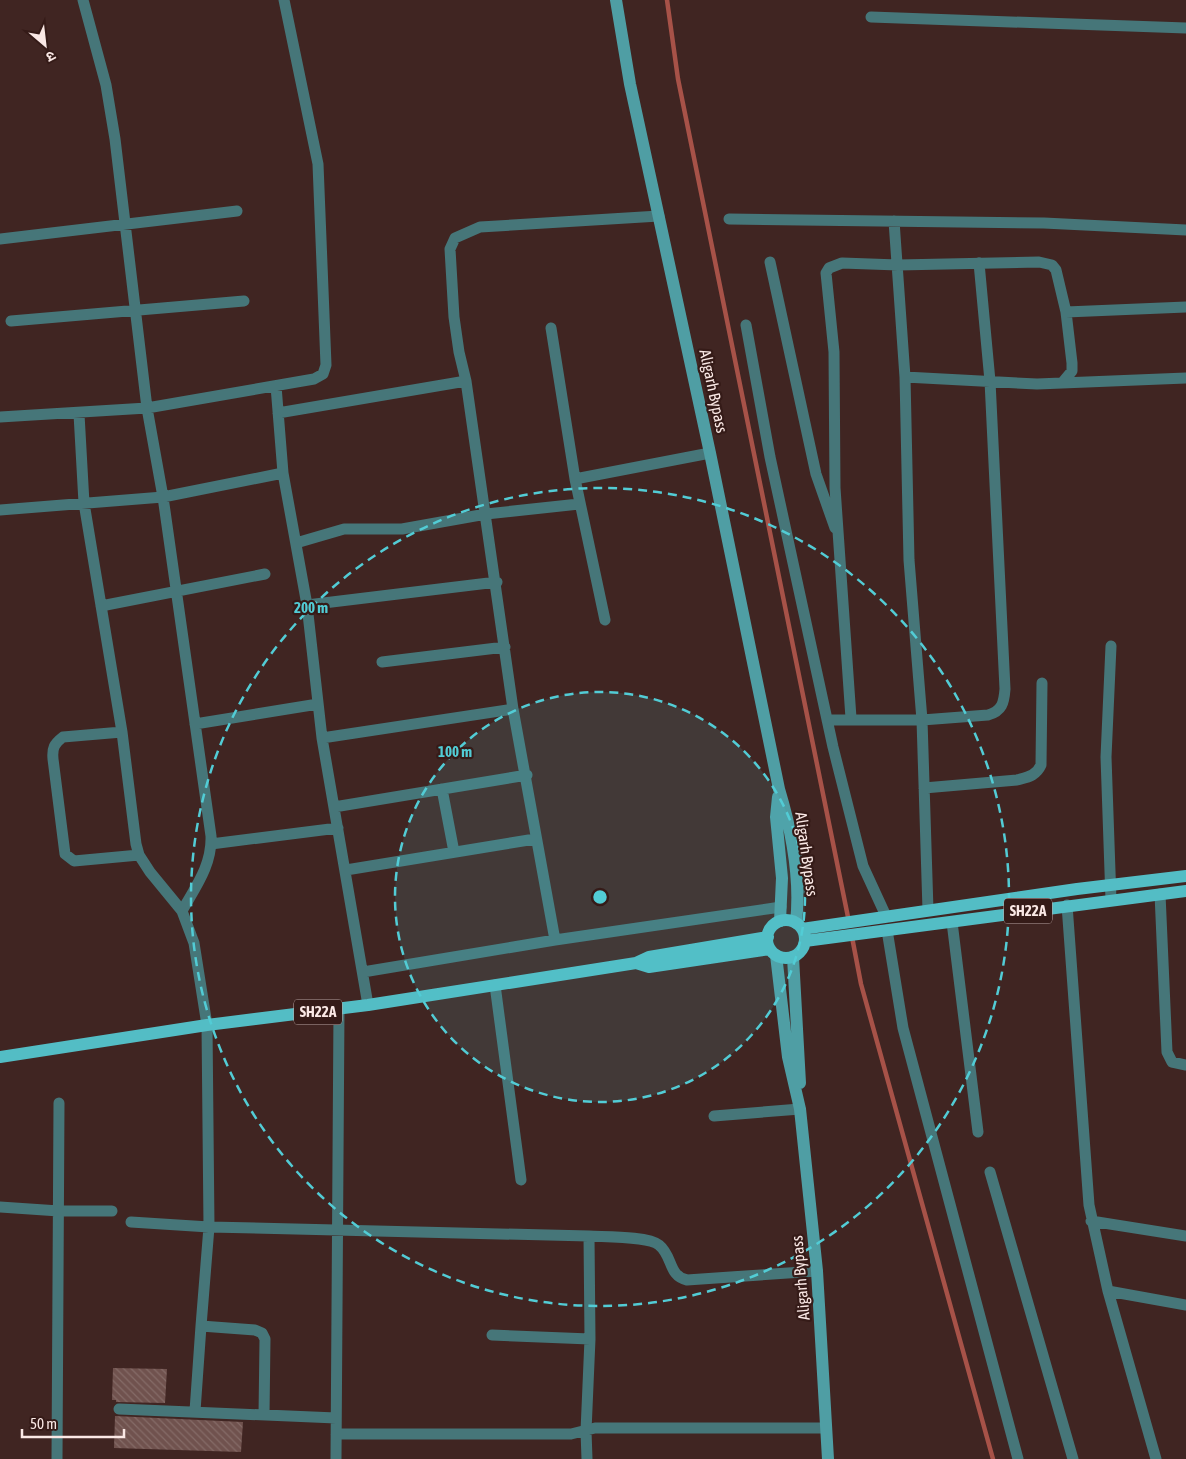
<svg xmlns="http://www.w3.org/2000/svg" width="1186" height="1459" font-family="'Asap Condensed','Noto Sans Devanagari',sans-serif">
	<style>
		.lines { fill: none; stroke-linecap: round; stroke-linejoin: round }
		.stream { stroke: #a75248; stroke-width: 4.5 }
		.building { fill: url(#building-back-hatch) }
		.minor { stroke: #467679; stroke-width: 11 }
		.secondary { stroke: #4f9ea4; stroke-width: 12 }
		.primary { stroke: #53bdc5; stroke-width: 12 }
		.ring { fill: none; stroke: #52ccd5; stroke-width: 2.5; stroke-dasharray: 9 6 }
		.labels { text-anchor: middle; stroke-width: 4.5; stroke-linejoin: round; paint-order: stroke }
		.shield { fill: #351b18; stroke: #bfaaa8; stroke-width: 1 }
		.shield-label { font-size: 15px; font-weight: bold; fill: #fae8e5 }
		.street-label { font-size: 16px; fill: #fae8e5; stroke: #351b18 }
		.centre { fill: #52ccd5; stroke: #351b18; stroke-width: 2.5 }
		.ring-label { font-size: 15px; text-anchor: middle; font-weight: bold; fill: #52ccd5; stroke: #351b18; stroke-width: 4.5; stroke-linejoin: round; paint-order: stroke }
	</style>
	<defs>
		<pattern id="building-back-hatch" width="6" height="6" patternUnits="userSpaceOnUse" patternTransform="scale(1.25)"><rect width="6" height="6" fill="#70524e"/><path d="M-1 5l2 2M0 0l6 6M5-1l2 2" fill="none" stroke="#856b67"/></pattern>
	</defs>
	<rect width="100%" height="100%" fill="#402522"/>
	<g class="lines">
		<!-- stream -->
		<path class="stream" d="M667 0 678 79 849 922
			M852 937 861 984 993 1459"/>
	</g>
	<!-- building -->
	<path class="building" d="M113 1368 167 1369 165 1403 116 1402V1400H112Z
		M115 1416 243 1422 241 1452 114 1448Z"/>
	<g class="lines">
		<!-- minor -->
		<path class="minor" d="M83 0 106 85 115 139 147 408 163 497 211 836C212 865 196 886 182 911
			M871 17 1186 28
			M729 219 1044 223 1186 230
			M894 221 905 377 909 560 922 720 928 910
			M0 239 237 211
			M770 262 816 474 835 528
			M1066 312 1186 307
			M11 321 244 301
			M746 325 770 457 833 747 863 866 886 916
			M551 328 575 479 605 620
			M1062 383 1186 378
			M278 413 466 381
			M79 414 84 503 122 732 136 844 139 855 150 872 182 911 194 943 207 1025 209 1227 201 1326 255 1330 262 1333 265 1339 264 1415
			M0 417 147 408 314 379 323 374 326 365 318 164 284 0
			M283 473 307 605 322 738 368 1005
			M575 479 710 453
			M0 510 163 497 283 473 276 386
			M296 543 344 529H402L486 514 579 504
			M307 605 497 582
			M101 606 265 574
			M1111 646 1106 757 1111 900
			M382 662 505 647
			M851 718 835 488 834 352 826 273 829 268 842 263 898 265 1039 262 1052 265 1056 270 1066 312 1072 363V371L1062 383 1037 384 905 377
			M827 720H922L988 715C1002 711 1004 703 1005 689L990 381 979 263
			M195 724 318 704
			M122 732 63 737C54 744 52 748 53 759L65 854 74 861 139 855
			M322 738 513 709
			M924 788 1017 780C1028 777 1036 776 1041 765L1042 683
			M442 789 454 852
			M334 807 527 775
			M211 844 338 828
			M346 870 535 839
			M1160 894 1167 1052 1172 1062 1186 1065
			M1067 905 1089 1205 1108 1291 1186 1305
			M952 922 978 1132
			M887 930 903 1028 1018 1459
			M555 940 513 709 466 381 459 352 454 317 450 249 455 238 480 227 659 216
			M363 972 555 940 781 907
			M495 985 521 1180
			M714 1116 800 1109
			M990 1172 1073 1459
			M0 1207 59 1211H112
			M1091 1221 1186 1236
			M131 1222 209 1227 589 1236C605 1237 648 1236 659 1245 673 1256 668 1276 687 1280L817 1271
			M1108 1291 1156 1459
			M492 1335 590 1339
			M119 1409 336 1418
			M195 1411 201 1326
			M336 1434H571L595 1428H826
			M57 1459 59 1103
			M336 1459 339 1009
			M587 1459 586 1431 590 1339 589 1236"/>
		<!-- secondary -->
		<path class="secondary" d="M616 0 630 84 710 453 779 789C792 832 801 878 796 923
			M778 797 776 817 782 878 780 921
			M776 955 788 1057 800 1109 817 1271 828 1459
			M793 957 800 1083"/>
		<!-- primary -->
		<path class="primary" d="M767 939a19 19 0 1 1 38 0a19 19 0 1 1-38 0Z
			M802 929 1077 889 1186 876
			M805 941 1186 891
			M636 963 649 967 770 949
			M0 1057 207 1025 368 1005 636 963 649 957 768 937"/>
	</g>
	<!-- distance rings -->
	<circle cx="600" cy="897" r="205" fill="#52ccd5" fill-opacity=".12"/>
	<g class="ring">
		<circle cx="600" cy="897" r="205"/>
		<circle cx="600" cy="897" r="409"/>
	</g>
	<g class="labels">
		<!-- shield labels -->
		<g class="shield">
			<rect x="1004" y="898.5" width="48" height="25" rx="4"/>
			<rect x="294" y="999.5" width="48" height="25" rx="4"/>
		</g>
		<g class="shield-label">
			<text x="1028" y="916">SH22A</text>
			<text x="318" y="1017">SH22A</text>
		</g>
		<!-- street labels -->
		<g class="street-label">
			<text transform="translate(714 391) rotate(78)" y="6">Aligarh Bypass</text>
			<text transform="translate(807 854) rotate(82)" y="6">Aligarh Bypass</text>
			<text transform="translate(800 1278) rotate(-95)" y="6">Aligarh Bypass</text>
		</g>
	</g>
	<circle cx="600" cy="897" r="8" class="centre"/>
	<g class="ring-label">
		<text x="311" y="613">200 m</text>
		<text x="455" y="757">100 m</text>
	</g>
	<!-- north arrow -->
	<g transform="translate(45 45) rotate(152)" stroke="#351b18" stroke-width="4" paint-order="stroke">
	<path d="M0-4L9 19L0 12L-9 19Z" fill="#fae8e5"/>
	<text y="-8" font-size="14" font-weight="bold" text-anchor="middle" fill="#fae8e5">उ</text>
	</g>
	<!-- scale -->
	<path d="M22 1429v8h102v-8" fill="none" stroke="#fae8e5" stroke-width="2.5"/>
	<text x="30" y="1429" font-size="15" fill="#fae8e5" stroke="#351b18" stroke-width="4" paint-order="stroke">50 m</text>
</svg>
